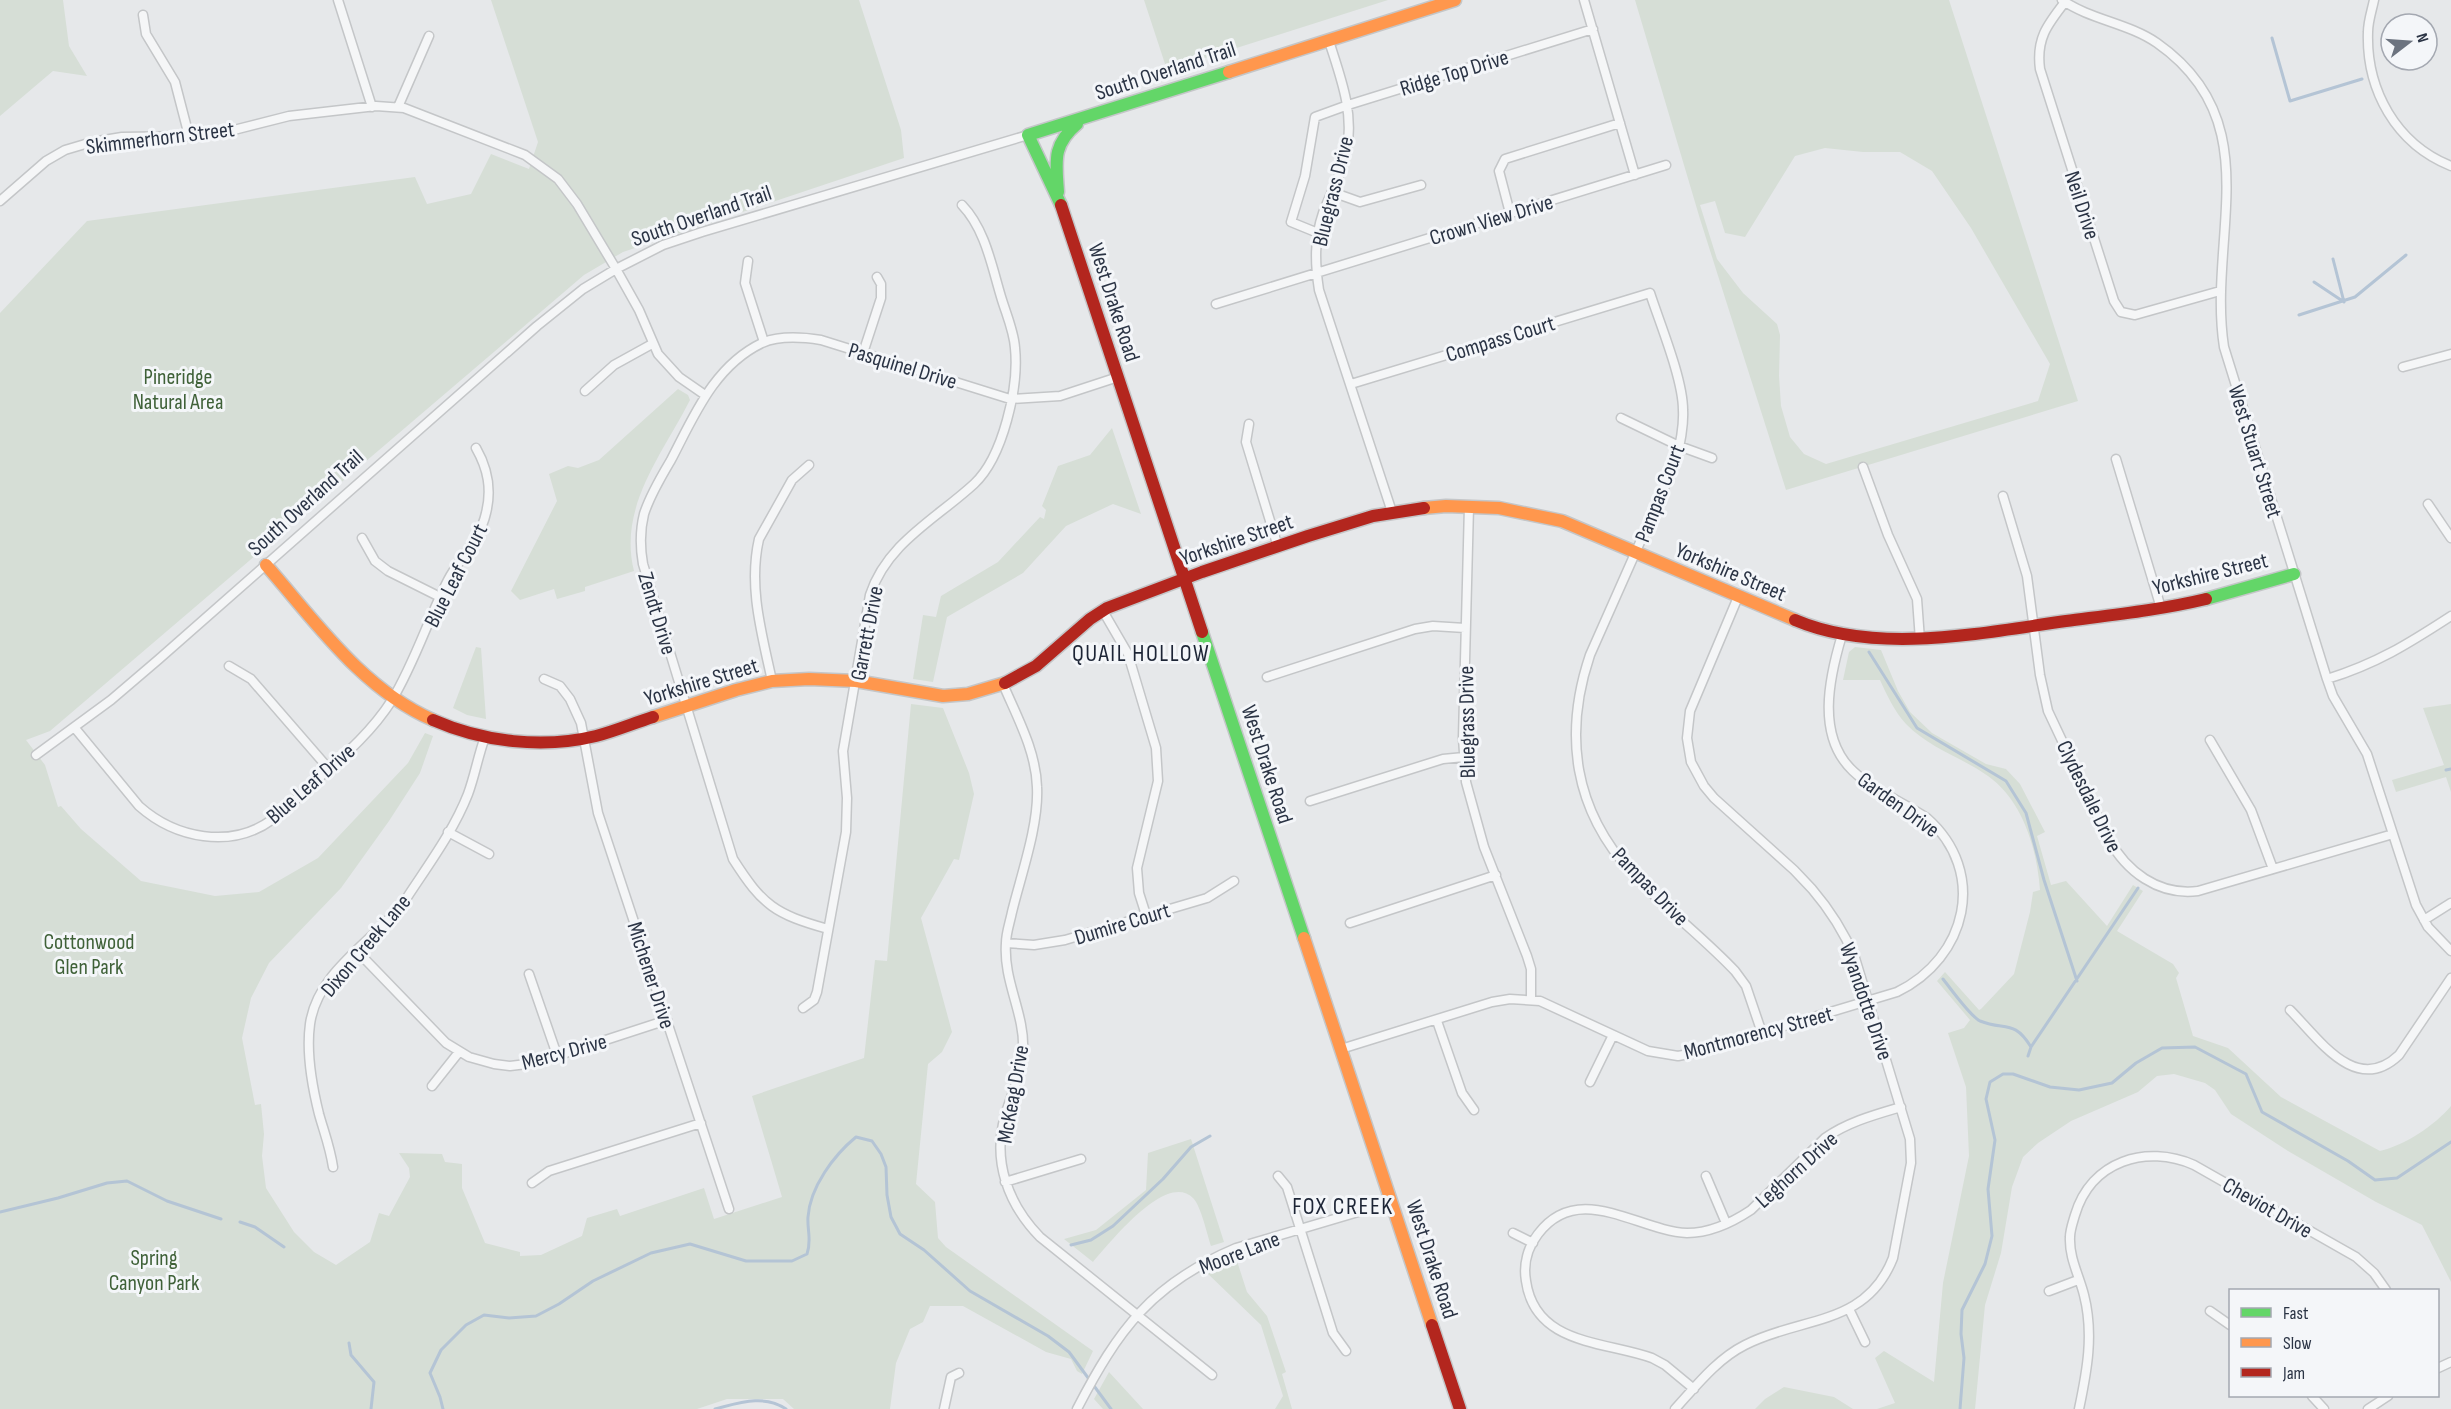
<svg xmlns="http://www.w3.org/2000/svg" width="2451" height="1409" font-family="'Sofia Sans Condensed',sans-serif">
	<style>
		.green { fill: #d6ded6; fill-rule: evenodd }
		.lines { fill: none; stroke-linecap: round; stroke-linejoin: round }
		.stream { stroke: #b4c4d5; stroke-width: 3 }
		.street-casing { stroke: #c4c6c8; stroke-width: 11 }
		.fast-casing { stroke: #c4c6c8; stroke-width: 15 }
		.slow-casing { stroke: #c4c6c8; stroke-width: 15 }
		.jam-casing { stroke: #c4c6c8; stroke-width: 15 }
		.street { stroke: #f5f6f7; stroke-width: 8 }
		.fast { stroke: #63d668; stroke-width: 12 }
		.slow { stroke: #ff974d; stroke-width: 12 }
		.jam { stroke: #b3261e; stroke-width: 12 }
		.labels { text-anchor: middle; stroke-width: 6; stroke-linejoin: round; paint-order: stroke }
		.street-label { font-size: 22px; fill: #2b3445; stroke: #f4f6f9 }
		.park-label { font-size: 22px; fill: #3f6138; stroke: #f4f6f9 }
		.neighbourhood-label { font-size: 24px; letter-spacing: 1.5px; fill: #1d2536; stroke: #f4f6f9 }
	</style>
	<rect width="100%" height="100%" fill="#e6e8ea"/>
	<!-- green -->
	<path class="green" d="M0 0H63L69 46 87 76 53 71 0 116Z
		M491 0H859L901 130 904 158 623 252 584 275 50 731 26 740 45 765 58 807 61 806 81 829 141 881 215 896 259 892 318 858 408 763 425 733 433 736 420 773 389 821 341 888 269 963 251 998 242 1038 255 1105 261 1104 264 1134 262 1156 266 1188 294 1232 314 1252 336 1265 370 1242 379 1213 389 1216 410 1177 409 1168 399 1153 442 1154 445 1162 462 1164V1188L485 1243 520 1252V1256L541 1255 582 1236 587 1218 617 1209 620 1216 704 1188 714 1219 782 1197 752 1096 864 1058 875 960 887 961 911 704 943 708 969 773 974 794 959 860 954 859 921 918 952 1032 942 1052 928 1064 916 1184 935 1202 938 1238 946 1247 1093 1351 1082 1374 1077 1371 1071 1359 1046 1352 963 1306H930L923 1322 910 1329 896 1363 890 1409H794L783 1399H727L697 1409H0V313L87 221 415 177 427 204 471 194 491 154 529 169 538 142Z
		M1144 0H1388L1167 70Z
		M1635 0H1949L2078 401 1786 490 1700 219ZM1825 148 1863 152H1900L1932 171 1971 228 2050 364 2038 401 1826 464 1804 454 1790 437 1781 406 1779 376 1780 335 1777 324 1743 293 1717 259 1700 205 1715 201 1725 233 1745 237 1795 156Z
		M678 389 688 395 690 400C662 455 618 507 634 571L585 587V591L557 599 554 589 520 600 511 591 557 501 549 474 568 466 578 468 599 460Z
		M1112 428 1141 514 1113 504 1066 526 1023 573 947 617 933 682 913 679 923 615 936 617 941 596 998 562 1040 517 1044 519 1046 510 1042 506 1058 466 1090 455Z
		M476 647 481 648 486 719 467 715 453 708Z
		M1855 647 1881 650 1898 691 1910 712 1932 733 1986 764 2006 769 2020 784 2045 832 2037 836 2051 885 2066 881 2107 926 2133 885 2143 891 2117 931 2173 964 2179 973 2176 978 2193 1036 2228 1048 2281 1097 2380 1151C2405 1145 2434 1126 2451 1106V1282L2422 1225 2376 1202 2288 1151 2231 1114 2215 1090 2205 1083 2174 1074 2157 1076 2138 1092 2071 1121 2038 1143 2023 1157 2012 1187 2001 1253 1985 1305 1975 1409H1877L1895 1403 1875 1358 1884 1351 1934 1382 1943 1283 1969 1156 1966 1087 1948 1033 1964 1028 1970 1020 1937 981 1945 972 1979 1010 1981 1009 2014 974 2030 912 2033 892 2040 890C2037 849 2023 801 1988 776 1961 757 1929 748 1906 724 1894 711 1887 695 1880 680H1843L1849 652Z
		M2451 704V792L2446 777 2396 792 2392 780 2444 765 2423 708Z
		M1191 1139 1224 1242 1211 1246C1207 1234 1201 1206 1193 1198 1166 1171 1110 1243 1093 1262L1064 1239 1096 1230 1146 1190 1148 1153Z
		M1236 1258 1247 1292 1267 1316 1286 1372 1282 1374 1292 1409H1275L1283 1396 1261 1325 1205 1271Z
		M1109 1372 1143 1409H1103L1094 1399Z
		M1784 1387 1834 1397 1853 1409H1755L1765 1399Z"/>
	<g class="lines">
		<!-- stream -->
		<path class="stream" d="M2272 38 2290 101 2362 79
			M2333 259 2344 302
			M2314 282 2344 302
			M2299 315 2355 297 2406 255
			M1869 652 1917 728 2006 781 2026 813 2044 880 2077 981
			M2446 770 2451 769
			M1943 979C1951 989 1970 1016 1980 1021 2005 1031 2014 1019 2031 1047
			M2028 1056 2031 1047 2138 888
			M0 1212 58 1198 107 1183 127 1181 167 1201 221 1219
			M240 1222 255 1227 284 1247
			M1071 1245 1091 1240 1113 1226 1163 1179 1191 1147 1210 1136
			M349 1343 351 1355 374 1382 371 1409
			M443 1409 440 1397 430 1373 441 1350 466 1325 484 1315 509 1318 536 1316 559 1304 593 1281 651 1253 690 1244 746 1261H792L807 1254C812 1240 807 1230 808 1217 810 1187 834 1155 856 1137L872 1141 881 1154 886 1167 887 1195 891 1217 900 1234 924 1250 970 1291 1048 1336 1069 1352 1111 1409
			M715 1409C739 1403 764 1394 786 1409
			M1960 1409 1964 1358 1961 1334 1962 1310 1985 1264 1992 1236 1988 1189 1995 1140 1986 1099 1990 1082 2003 1074H2013L2050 1087 2079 1090 2112 1083 2136 1063 2162 1048 2195 1047 2246 1074 2262 1112 2348 1161 2375 1180 2397 1178 2451 1142"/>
		<!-- street casing -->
		<g class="street-casing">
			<path id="street" d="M338 0 372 107
				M1584 0 1635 175
				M2062 0C2091 20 2128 23 2157 43 2270 122 2207 237 2224 347L2327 679 2333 696 2367 754 2416 905 2428 927 2451 951
				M2374 0C2372 10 2368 21 2368 32 2366 90 2396 144 2451 166
				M2065 2C2047 25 2036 39 2040 69L2114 301 2121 312 2135 315 2220 291
				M143 15 146 34 175 82 189 136
				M1329 41C1340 76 1354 111 1347 149 1343 171 1331 192 1323 213 1314 239 1315 264 1319 290L1392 512
				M398 107 429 36
				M1332 192 1360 202 1421 185
				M0 201 46 161 65 150 92 142 122 137 189 136 226 132 289 116 376 106 404 108 525 155 558 179 577 204 616 269 639 310 658 354 679 377 705 395
				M1510 213 1499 171 1505 159 1620 123
				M1318 233 1291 222 1305 176 1315 117 1348 105 1593 29
				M748 261 745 283 764 342
				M1216 304 1666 165
				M863 353 881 298V284L877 277
				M2403 367 2451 354
				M1351 384 1650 293C1660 324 1683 379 1683 410 1684 427 1680 445 1676 461L1590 655C1563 735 1574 810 1632 873 1664 908 1703 937 1735 971L1746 986 1762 1033
				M585 391 614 365 652 344
				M1621 418 1679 446 1712 458
				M1249 424 1246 442 1278 547
				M2116 459 2161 608
				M1863 467 1888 535 1917 599 1920 640
				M2003 496 2027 576 2040 675 2048 711 2108 838C2126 871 2158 896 2198 891L2393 834
				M2428 504 2451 538
				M1469 506 1463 738 1466 782 1484 847 1527 956 1531 969V999
				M362 538 375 561 388 571 440 597
				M1103 611 1128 654 1156 748 1158 781 1137 868 1139 893 1146 915
				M229 666 251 679 329 769
				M1267 677 1415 629 1433 626 1465 628
				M544 679 560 686 570 699 581 723 598 813 729 1209
				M2327 679C2376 664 2408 644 2451 616
				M772 681C762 634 748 587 759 539L792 480 809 465
				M1003 684C1017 717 1036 751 1037 787 1039 825 1021 875 1012 912 1010 922 1006 933 1006 943 1003 981 1025 1014 1023 1050 1022 1073 1011 1095 1005 1116 992 1161 1008 1204 1040 1237L1212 1375
				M74 727 139 806C175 838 231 850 273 819 290 806 305 790 321 776 347 753 373 730 392 700 415 662 428 619 448 580 460 557 480 540 486 513 492 489 488 469 476 448
				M2210 740 2251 810 2273 869
				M36 755 111 700 159 659 537 326 583 289 616 269 663 245 702 232 1028 135
				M1310 801 1443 759 1464 757
				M448 832 489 854
				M2424 920 2451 903
				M1350 923 1496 875
				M828 929C775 914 763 906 733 859L643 564C640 547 640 530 644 514 650 495 661 477 671 460 694 416 714 366 762 343 780 335 802 337 821 340L1010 399 1060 396 1118 377
				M1006 943 1034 945 1065 940 1207 898 1234 881
				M357 951 446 1043 469 1057 494 1064 510 1066 535 1063 667 1020
				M529 974 557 1055
				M803 1008 814 1000 817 992 846 832 847 798 843 751 870 595C887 543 936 519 974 484 1003 457 1019 387 1015 348 1014 332 1007 316 1002 300 992 268 986 230 962 205
				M2290 1010C2319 1039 2356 1096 2399 1055L2451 978
				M1437 1021 1462 1093 1474 1110
				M1341 1049 1492 1002 1510 999 1540 1001 1648 1051 1678 1056 1694 1053 1897 992C1967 958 1988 872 1927 818 1903 802 1874 791 1853 771 1816 736 1829 678 1842 635
				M1590 1082 1613 1035
				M432 1086 459 1052
				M333 1167C330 1147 324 1132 319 1114 312 1086 306 1053 310 1024 318 968 379 939 408 896 429 864 454 830 468 794 475 775 478 756 485 737
				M1278 1176 1287 1187 1333 1333 1346 1351
				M1706 1176 1726 1223
				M1005 1182 1081 1159
				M532 1183 549 1171 701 1123
				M1513 1233 1533 1243
				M2049 1291 2078 1280
				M1849 1309 1865 1342
				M2210 1311 2230 1325
				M2438 1368 2451 1362
				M1694 1389 1665 1365 1652 1358C1604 1341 1535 1345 1526 1281 1523 1264 1528 1247 1538 1234 1579 1180 1638 1231 1687 1233 1710 1233 1733 1222 1751 1210L1825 1138C1848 1122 1874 1115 1901 1107
				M2312 1396 2324 1409
				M944 1409 951 1377 959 1373
				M1077 1409C1118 1330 1151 1284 1236 1248L1392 1202
				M1675 1409C1696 1386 1717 1359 1745 1345 1801 1316 1866 1327 1893 1258L1911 1163 1910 1139 1855 958C1844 932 1830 910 1812 889L1794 870 1714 798 1704 786 1691 762 1687 738 1690 711 1738 597
				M2079 1409C2087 1371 2094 1334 2084 1295 2079 1275 2069 1258 2070 1237 2070 1230 2073 1222 2075 1215 2091 1161 2146 1144 2194 1165L2356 1257 2374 1273 2386 1290
				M2368 1409 2388 1396"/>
		</g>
		<!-- fast casing -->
		<g class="fast-casing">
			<path id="fast" d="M1058 192C1056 162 1052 145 1077 124
				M1061 205 1028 135 1229 72
				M2206 599 2294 574
				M1202 632 1304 938"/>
		</g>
		<!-- slow casing -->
		<g class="slow-casing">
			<path id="slow" d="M1229 72 1455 0
				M1424 508 1446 506 1499 508 1562 521 1795 620
				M266 565C316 622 362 689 433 720
				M653 717 736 690 772 681 809 679 856 681 943 696 968 694 1005 683
				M1304 938 1432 1325"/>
		</g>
		<!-- jam casing -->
		<g class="jam-casing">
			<path id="jam" d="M1061 205 1202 632
				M1795 620C1877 655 1981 633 2066 621 2112 615 2160 610 2206 599
				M1005 683 1036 666 1090 619 1107 608 1202 572 1308 536 1373 516 1424 508
				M433 720C483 742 543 749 596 736 615 731 634 723 653 717
				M1432 1325 1460 1409"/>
		</g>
		<!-- street -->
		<use href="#street" class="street"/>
		<!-- fast -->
		<use href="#fast" class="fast"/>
		<!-- slow -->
		<use href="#slow" class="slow"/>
		<!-- jam -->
		<use href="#jam" class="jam"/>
	</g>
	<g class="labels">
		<!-- street labels -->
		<g class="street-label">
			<text transform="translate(1165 70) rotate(-18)" y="8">South Overland Trail</text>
			<text transform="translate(1454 72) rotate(-17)" y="8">Ridge Top Drive</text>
			<text transform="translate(160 137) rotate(-7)" y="8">Skimmerhorn Street</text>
			<text transform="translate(1332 191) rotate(-76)" y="8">Bluegrass Drive</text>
			<text transform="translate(2083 205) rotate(72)" y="8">Neil Drive</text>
			<text transform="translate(701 215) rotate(-19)" y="8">South Overland Trail</text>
			<text transform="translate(1491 219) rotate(-17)" y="8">Crown View Drive</text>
			<text transform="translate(1115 302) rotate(72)" y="8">West Drake Road</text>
			<text transform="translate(1500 338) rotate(-17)" y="8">Compass Court</text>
			<text transform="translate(903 365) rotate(17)" y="8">Pasquinel Drive</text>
			<text transform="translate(2256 451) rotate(73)" y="8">West Stuart Street</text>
			<text transform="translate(1659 493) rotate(-69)" y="8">Pampas Court</text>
			<text transform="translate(305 502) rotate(-42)" y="8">South Overland Trail</text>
			<text transform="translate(1236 539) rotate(-19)" y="8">Yorkshire Street</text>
			<text transform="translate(1731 571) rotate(23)" y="8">Yorkshire Street</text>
			<text transform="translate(2210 573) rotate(-14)" y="8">Yorkshire Street</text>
			<text transform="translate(455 575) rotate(-63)" y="8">Blue Leaf Court</text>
			<text transform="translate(658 613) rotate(73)" y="8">Zendt Drive</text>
			<text transform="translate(866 633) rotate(-79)" y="8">Garrett Drive</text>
			<text transform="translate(701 681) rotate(-17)" y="8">Yorkshire Street</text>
			<text transform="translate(1466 722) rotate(-91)" y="8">Bluegrass Drive</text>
			<text transform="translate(1268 764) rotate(72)" y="8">West Drake Road</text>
			<text transform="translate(310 783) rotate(-41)" y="8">Blue Leaf Drive</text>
			<text transform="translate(2090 796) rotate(64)" y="8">Clydesdale Drive</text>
			<text transform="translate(1899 804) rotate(36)" y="8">Garden Drive</text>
			<text transform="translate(1651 886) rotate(46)" y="8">Pampas Drive</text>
			<text transform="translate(1122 923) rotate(-17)" y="8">Dumire Court</text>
			<text transform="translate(365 945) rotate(-50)" y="8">Dixon Creek Lane</text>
			<text transform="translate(652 975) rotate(72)" y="8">Michener Drive</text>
			<text transform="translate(1867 1001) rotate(71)" y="8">Wyandotte Drive</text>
			<text transform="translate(1758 1032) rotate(-15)" y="8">Montmorency Street</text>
			<text transform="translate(564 1051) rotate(-15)" y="8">Mercy Drive</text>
			<text transform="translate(1012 1094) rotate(-80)" y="8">McKeag Drive</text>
			<text transform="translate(1796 1169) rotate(-42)" y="8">Leghorn Drive</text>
			<text transform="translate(2268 1207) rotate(30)" y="8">Cheviot Drive</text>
			<text transform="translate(1239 1252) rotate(-21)" y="8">Moore Lane</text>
			<text transform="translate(1433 1259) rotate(72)" y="8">West Drake Road</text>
		</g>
		<!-- park labels -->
		<g class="park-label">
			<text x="178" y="384">Pineridge<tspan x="178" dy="25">Natural Area</tspan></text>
			<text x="89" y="949">Cottonwood<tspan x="89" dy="25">Glen Park</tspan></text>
			<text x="154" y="1265">Spring<tspan x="154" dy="25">Canyon Park</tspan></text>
		</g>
		<!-- neighbourhood labels -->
		<g class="neighbourhood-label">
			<text x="1141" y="661">QUAIL HOLLOW</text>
			<text x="1343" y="1214">FOX CREEK</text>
		</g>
	</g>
	<!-- legend -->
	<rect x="2229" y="1289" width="210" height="108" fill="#f4f6f9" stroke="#a4a8b1" stroke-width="1.5"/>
	<rect x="2241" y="1308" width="30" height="9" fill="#63d668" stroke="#a4a8b1" stroke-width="1.5"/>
	<text x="2283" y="1319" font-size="18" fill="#2b3445">Fast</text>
	<rect x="2241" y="1338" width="30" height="9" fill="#ff974d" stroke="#a4a8b1" stroke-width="1.5"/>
	<text x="2283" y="1349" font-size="18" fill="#2b3445">Slow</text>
	<rect x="2241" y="1368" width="30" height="9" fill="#b3261e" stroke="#a4a8b1" stroke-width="1.5"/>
	<text x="2283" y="1379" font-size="18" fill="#2b3445">Jam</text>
	<!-- north arrow -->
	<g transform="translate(2409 42) rotate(73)"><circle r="28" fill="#f4f6f9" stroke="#a4a8b1" stroke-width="1.5"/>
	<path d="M0-4.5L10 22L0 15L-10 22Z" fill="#6c737f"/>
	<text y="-9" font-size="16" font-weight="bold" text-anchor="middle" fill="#2b3445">N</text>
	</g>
</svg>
